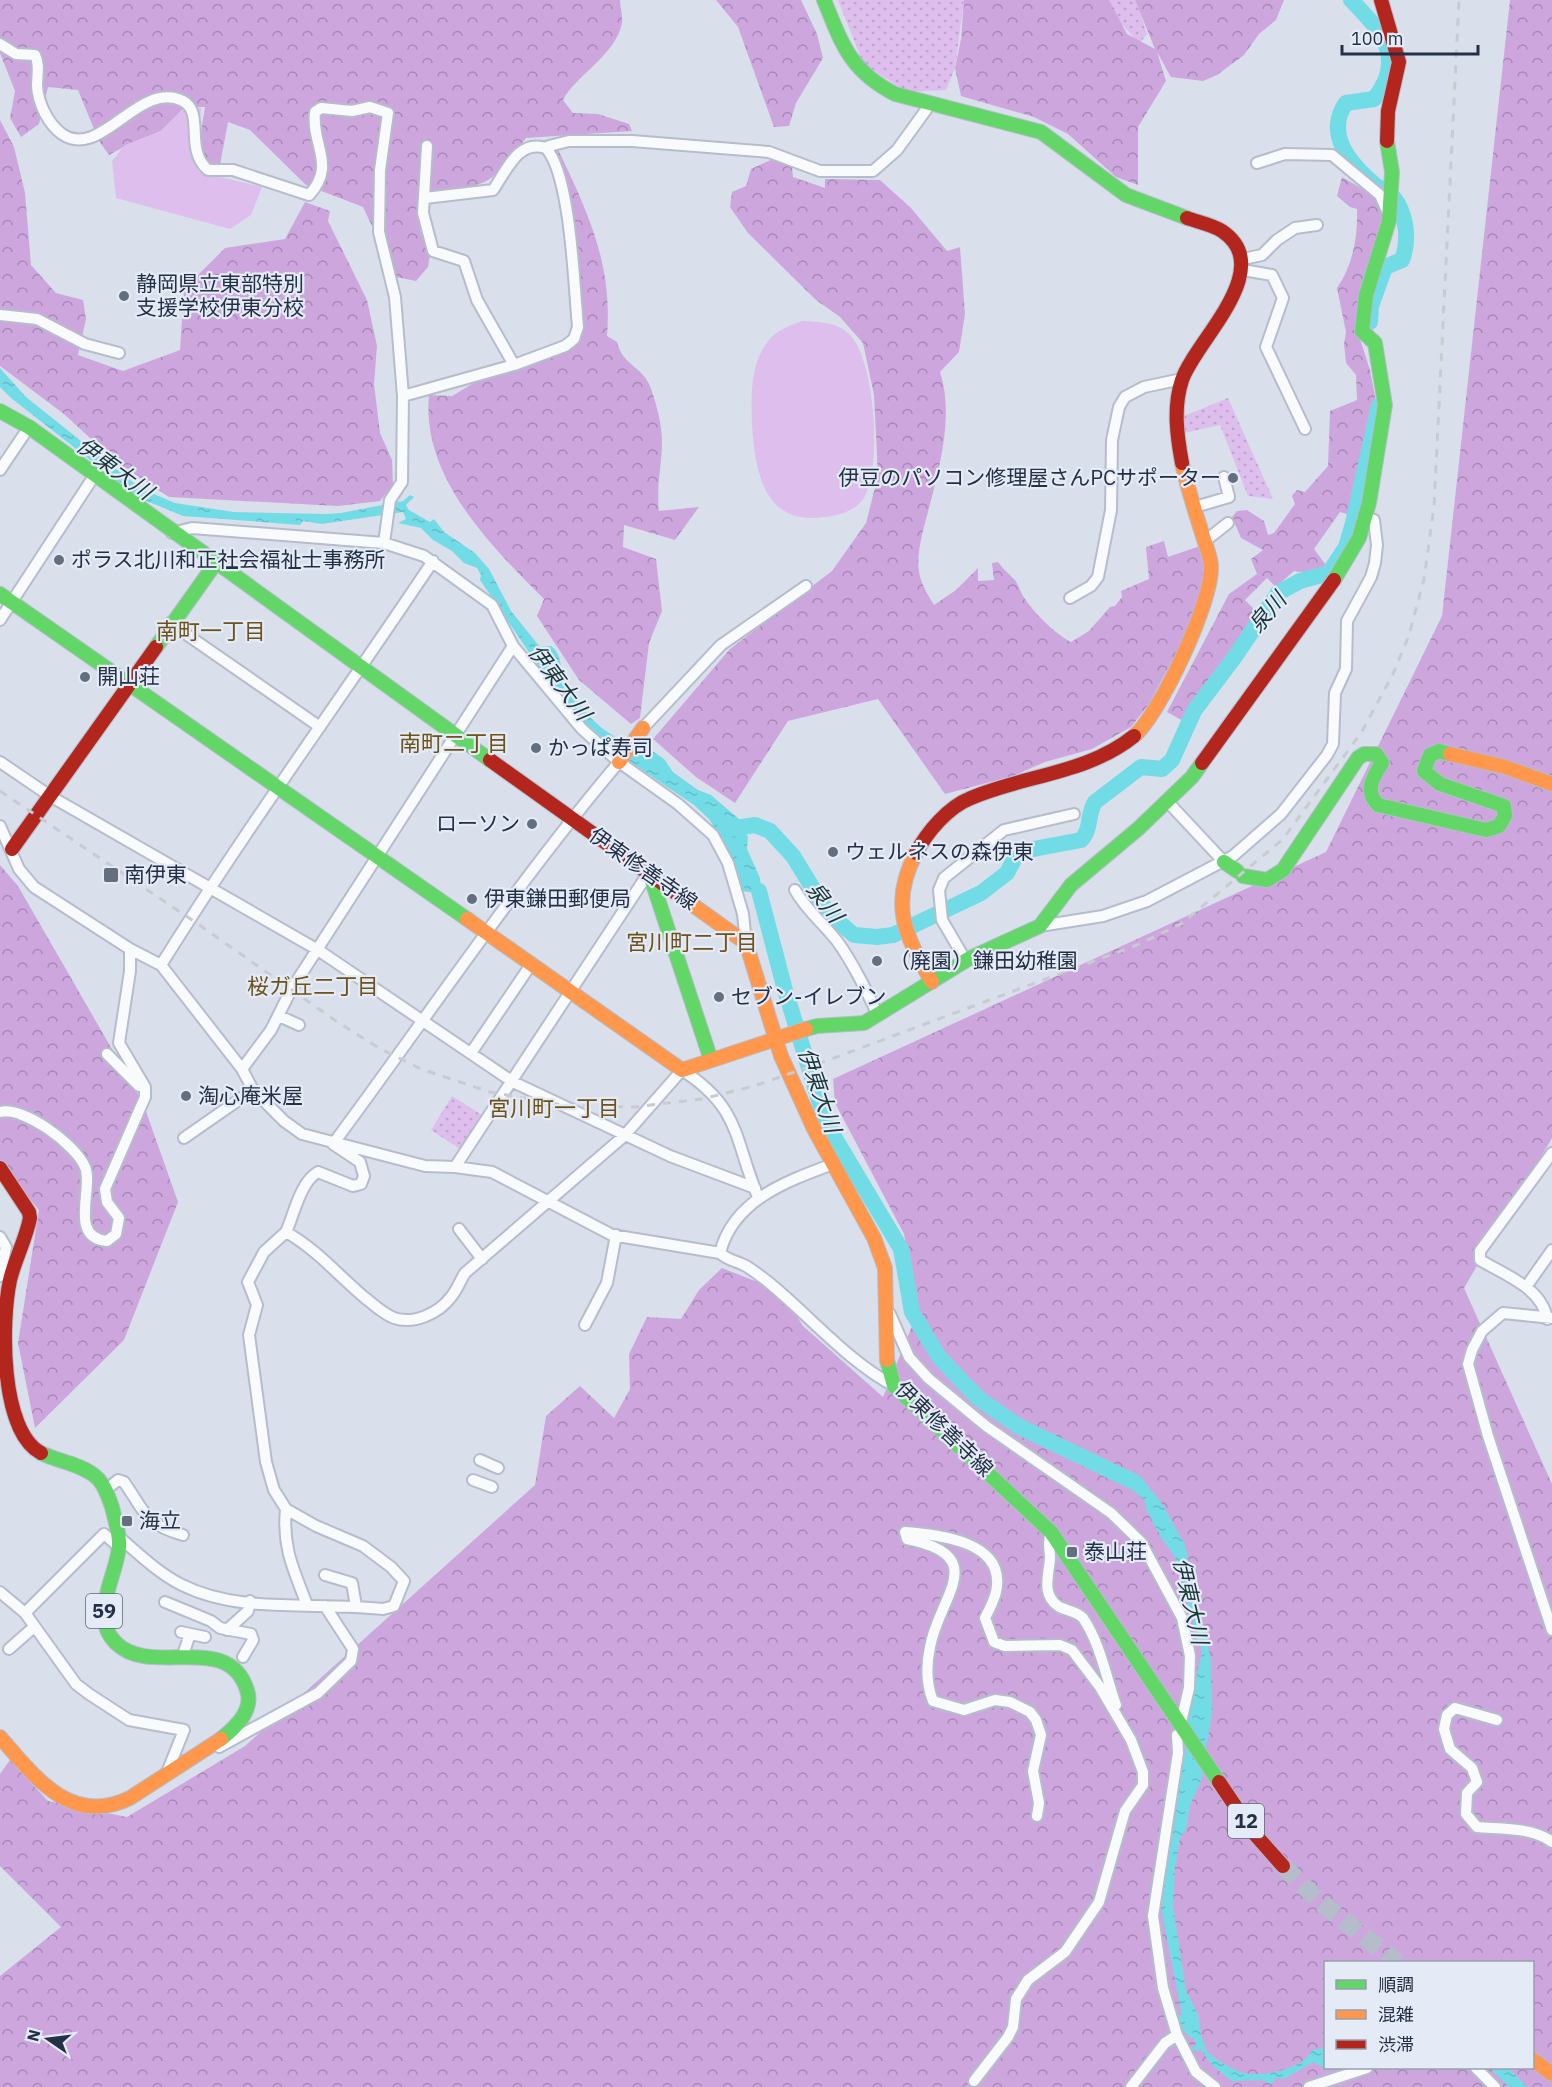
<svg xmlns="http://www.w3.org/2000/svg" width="1552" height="2087" font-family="'IBM Plex Sans','Noto Sans JP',sans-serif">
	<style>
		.grass { fill: url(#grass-dots) }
		.forest { fill: url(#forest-crowns); fill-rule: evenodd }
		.pitch { fill: #debeec }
		.water { fill: url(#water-ripples) }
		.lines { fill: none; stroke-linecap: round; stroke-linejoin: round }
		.river { stroke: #72dce6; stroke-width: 16 }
		.primary-tunnel { stroke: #b5bdcb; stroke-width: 18; stroke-dasharray: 18 9; stroke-linecap: butt }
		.street-casing { stroke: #b5bdcc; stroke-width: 14 }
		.fast-casing { stroke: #b5bdcc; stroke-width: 16 }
		.slow-casing { stroke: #b5bdcc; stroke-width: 16 }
		.jam-casing { stroke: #b5bdcc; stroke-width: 16 }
		.street { stroke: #f9fafc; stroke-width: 10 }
		.fast { stroke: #63d668; stroke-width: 14 }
		.slow { stroke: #ff974d; stroke-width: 14 }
		.jam { stroke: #b3261e; stroke-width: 14 }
		.rail { stroke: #c8cbcf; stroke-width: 3; stroke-dasharray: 8 8; stroke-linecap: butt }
		.poi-dot { fill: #636e7f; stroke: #e4ebf6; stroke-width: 2 }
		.labels { text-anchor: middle; stroke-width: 4.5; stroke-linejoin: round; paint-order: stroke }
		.shield { fill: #e4ebf6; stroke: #5e687a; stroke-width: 1.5 }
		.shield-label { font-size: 20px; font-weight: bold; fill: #243045 }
		.poi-label { font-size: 21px; fill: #243045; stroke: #e4ebf6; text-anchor: start }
		.street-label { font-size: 21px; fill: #243045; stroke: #e4ebf6 }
		.water-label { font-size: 22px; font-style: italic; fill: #193739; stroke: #e4ebf6 }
		.neighbourhood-label { font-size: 22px; fill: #6d521a; stroke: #e4ebf6 }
	</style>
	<defs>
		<pattern id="grass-dots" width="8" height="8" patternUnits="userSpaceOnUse" patternTransform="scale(1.5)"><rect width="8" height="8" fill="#debeec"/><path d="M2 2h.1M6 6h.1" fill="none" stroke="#bea4cc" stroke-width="1.8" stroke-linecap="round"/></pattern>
		<pattern id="forest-crowns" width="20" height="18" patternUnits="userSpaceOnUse" patternTransform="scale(1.5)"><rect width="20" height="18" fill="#cea6de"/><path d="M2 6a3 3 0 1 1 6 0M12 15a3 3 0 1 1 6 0" fill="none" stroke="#a788b6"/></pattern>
		<pattern id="water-ripples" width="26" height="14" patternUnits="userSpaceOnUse" patternTransform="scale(1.5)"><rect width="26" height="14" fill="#72dce6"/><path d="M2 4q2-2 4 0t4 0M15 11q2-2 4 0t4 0" fill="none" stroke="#63bdc7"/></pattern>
	</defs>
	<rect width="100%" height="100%" fill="#d9e0ec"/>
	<!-- grass -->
	<path class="grass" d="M838 0H964L955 68 946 90 907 92 863 63Z
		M1106 0H1136L1147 34 1139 44 1110 10Z
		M1228 398 1273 499 1248 496 1220 425 1184 433V416Z
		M452 1096 488 1119 471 1147 464 1142 460 1149 431 1130Z"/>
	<!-- forest -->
	<path class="forest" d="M0 0H620C620 7 623 16 622 23 616 55 576 75 563 100L573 113 598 114 629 124 632 131 526 138C491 184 490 187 432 191L420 207V230L430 255 428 267 416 281 396 277 363 207 306 185 250 130 228 122 218 176 199 170 189 148 201 132 205 107H185L161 131 129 144 109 155 99 141 78 90 48 87 39 124 21 137 10 118 15 91 0 53Z
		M716 0H801L817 34 823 58 796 103 789 126 774 127 738 27Z
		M964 0H1109L1127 34 1155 49 1135 0H1284L1276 20 1259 34 1244 55 1217 75 1203 81 1171 77 1157 52 1166 81 1138 127V185L1116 177 1068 134 1034 117 961 96 955 68 961 39Z
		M1510 0H1552V1138L1464 1288 1552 1484V2087H0V1976L61 1927 0 1866V1774L10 1760 48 1801 127 1817 245 1746 535 1485 546 1416 580 1386 614 1418 630 1389 629 1354 647 1317 681 1319 699 1290 722 1268 765 1285 793 1310 803 1326 883 1397 919 1309 904 1234 835 1103 833 1079 1326 852 1442 616ZM1326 1962H1532V2068H1326Z
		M0 120 14 147 25 193 31 265 56 293 83 300 86 319 78 355 123 371 180 350 184 289 225 248 285 239 305 202 330 211 328 221 367 300 377 346 374 384 380 433 392 460 393 485 380 501 338 506 169 497 116 462 64 414 0 366Z
		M557 147C587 211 613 263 607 336L617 342C623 366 641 365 650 386 656 402 662 424 662 441 662 465 656 487 659 511L699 507 675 540 624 525 623 547 656 559 662 611 649 643 640 718 631 724 579 680 537 616 544 599C491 546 421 477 429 395L452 396 472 384 567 349 581 327 552 150Z
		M773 159 792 167 793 177 825 188V179L880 180 911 208 947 251 960 247 965 314 959 352 940 372C954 415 940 465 929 508 924 528 916 551 919 572 921 584 928 595 934 605L956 590 978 568V581L994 580 992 563 998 562C1004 570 1008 573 1014 579 1018 583 1020 591 1023 596 1034 613 1054 633 1071 642L1089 631 1110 607 1115 606 1122 597 1121 591 1149 579 1146 547 1164 541 1168 557 1200 546 1206 580 1195 618 1149 704 1131 727 1092 749 1045 762 1013 776 945 794 878 699 788 721 735 803 696 777 653 739 730 649 832 571 866 523 878 476 874 395 863 343 840 317 816 300 748 233 730 207 732 192 746 186 751 169Z
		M1342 177C1365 191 1381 195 1384 223L1359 336 1370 370 1376 402 1354 505 1351 515 1340 512 1314 549 1326 565 1312 573 1294 571 1276 587 1267 578 1245 600 1259 614 1192 706 1185 722 1167 712 1229 594 1257 574 1251 559 1263 550 1241 538 1232 517 1237 511 1247 510 1264 521 1268 535 1274 533 1295 504 1292 496 1297 490 1305 492 1328 466 1330 411 1357 400 1356 375 1346 363 1344 344 1346 332 1337 288C1353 265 1358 236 1357 209L1350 207 1337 196Z
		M0 865 18 886 143 1103 178 1202 124 1340 35 1428 18 1343 39 1210 0 1163Z"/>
	<!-- pitch -->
	<path class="pitch" d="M187 106 201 108 199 129 189 147 199 172 262 187 251 215 230 229 116 198 112 161 125 145 161 131Z
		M803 321C820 322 838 322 850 335 875 359 884 475 861 502 852 512 836 516 824 517 763 526 755 470 752 424 751 396 750 364 768 341 777 330 790 325 803 321Z"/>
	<!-- water -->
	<path class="water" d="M0 368 26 397 140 488 175 503 234 512 325 514 341 513 403 501 410 495 414 497 406 505 409 510 430 522 434 519 444 532 475 553 489 569 511 611 540 647 551 646C562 654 559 665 564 674 584 713 593 728 634 746L642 744 664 759 673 772 698 790 711 795 739 819 748 837 747 849 760 878 765 922 755 893 742 891 732 857 709 819 694 805 626 759 581 719 547 679 480 580 481 575 477 568 464 563 452 551 433 540 421 528 398 523 406 519 403 512 322 524 303 521 300 525 183 516 154 504 139 498 11 398 0 387Z
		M1098 1456 1141 1477 1163 1505 1185 1545 1211 1660 1212 1713 1201 1781 1190 1805 1186 1830 1180 1838 1175 1868 1173 1906 1186 1991 1198 2014 1201 2035 1207 2052C1217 2060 1232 2070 1244 2073 1263 2077 1304 2069 1312 2050L1325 2048 1326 2068H1335L1326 2071 1323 2067 1313 2062 1284 2079 1277 2078 1271 2084 1262 2080 1232 2081 1214 2067 1200 2049 1195 2052 1192 2048 1196 2044 1194 2039C1184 2034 1179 2026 1177 2015H1182L1162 1913 1163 1882 1189 1711 1202 1652 1174 1555 1162 1539 1146 1509 1145 1501 1107 1466 1076 1458Z
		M1490 2068H1509L1527 2087H1509Z"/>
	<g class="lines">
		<!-- river -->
		<path class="river" d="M1351 0C1381 31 1407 58 1374 99L1346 103C1324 134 1351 165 1375 185 1382 190 1393 194 1397 202 1407 219 1409 242 1402 260L1385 267 1371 306 1370 322
			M730 829 755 825 770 831 793 856 828 913 854 935 877 937 893 935 981 893 1007 873 1018 852 1081 840C1092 829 1087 814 1095 802L1141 767 1162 769 1172 760 1194 711 1234 658 1278 593 1300 581 1329 573 1346 547 1353 523 1379 406
			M759 891 785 990 826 1123 901 1249 912 1312 939 1357 978 1398 1018 1426 1134 1482"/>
		<!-- primary-tunnel -->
		<path class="primary-tunnel" d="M1283 1866 1320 1902 1397 1962"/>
		<!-- street casing -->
		<g class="street-casing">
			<path id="street" d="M0 44 16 54 35 55C40 64 37 76 37 86 38 103 48 124 62 134 101 161 139 79 183 101 205 113 184 150 208 170H233L309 195C337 165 311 145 315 112L321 108 352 111 370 107 388 113 380 170 379 232 395 297 403 396 402 482 390 500 384 543
				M427 146 423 213 433 251 464 261 477 300 514 365
				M549 146 569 141H632L769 152 820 171H873L897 150 931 103
				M1257 163 1285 154 1332 155 1380 195 1388 213
				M1243 259 1262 255 1277 240 1295 228 1317 225
				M1243 270 1272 275 1283 298 1266 347 1305 429
				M0 315 37 319 85 344 119 353
				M403 396 514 365 565 346 574 339 578 327C574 287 571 176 546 148 518 139 507 170 493 190L425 198
				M0 470 29 427
				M1195 507 1229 497 1224 477
				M172 533 192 528 384 543 424 556 492 605 513 646 582 729 619 762 678 804 713 835 728 863 743 914 746 943
				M1205 541 1228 523
				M1070 598 1091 586 1098 577 1111 510 1112 440 1119 407 1125 397 1144 387 1182 379
				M0 620 94 476
				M170 623 320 727
				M643 728 721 645 806 586
				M0 762 50 796 318 950 513 1082 670 1156 755 1188
				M1167 801 1224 862
				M0 826 19 869 34 887 130 949 161 965 242 1069 253 1090 284 1121 302 1134 425 1166 455 1167 492 1172 612 1235 720 1253C727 1260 736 1261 744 1265 752 1269 760 1276 767 1281 810 1316 845 1359 894 1386
				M795 890C806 910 823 923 837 941 853 963 866 990 878 1015
				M1040 926 1103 916 1147 901 1233 856 1281 814 1327 755 1333 744 1335 693 1346 669 1347 621 1371 577 1375 563 1377 545 1374 520 1365 517
				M966 961 942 920 939 890 944 878 1004 830 1074 814
				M161 965C247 827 343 696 433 561
				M279 1016 299 1025
				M471 1053 530 966
				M107 1054 139 1086
				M242 1069 271 1030 291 990 513 646
				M0 1112C24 1106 76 1145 85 1167 94 1188 68 1238 107 1241L116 1234 119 1218 107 1202 105 1189 145 1097V1087L119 1043 130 971V949
				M184 1138 253 1090
				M455 1167 649 872
				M459 1229 482 1259
				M286 1232C294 1215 300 1182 318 1172L353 1186 361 1184 364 1176 360 1162 333 1144C428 1016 516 884 619 762
				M0 1237 6 1247 0 1276
				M720 1253C733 1200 787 1181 833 1164
				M1526 1287 1552 1250
				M890 1314 909 1357 928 1378 986 1426 1111 1513 1141 1542 1182 1618 1190 1656 1189 1688 1181 1722
				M1552 1318 1503 1313 1482 1331 1472 1350 1468 1364 1488 1436 1552 1630
				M1547 1319C1542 1288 1505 1275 1480 1260V1251L1552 1153
				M585 1325 607 1283 616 1235
				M480 1460 498 1468
				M473 1480 492 1487
				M107 1489 118 1480 124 1482C146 1513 143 1523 183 1535
				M286 1509C282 1548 294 1570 307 1605
				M1051 1532C1047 1543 1050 1548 1050 1558 1049 1575 1041 1594 1058 1606 1066 1611 1077 1611 1083 1618 1100 1643 1106 1677 1116 1705
				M119 1537C139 1554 158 1573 182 1585 242 1615 318 1601 383 1609L394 1606 404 1581 391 1567 363 1546 316 1526 286 1509 274 1490 266 1462 249 1335 257 1305 248 1282 264 1252 286 1232C316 1249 338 1275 364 1297 373 1304 383 1314 394 1318 414 1325 439 1313 451 1297 457 1290 460 1281 465 1273L624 1136 682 1070C741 1108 734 1139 758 1197
				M325 1575 352 1583 356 1606
				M0 1592 25 1613 76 1684 89 1694 129 1720 184 1730 166 1775
				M165 1602 211 1621 220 1628 251 1634 253 1640 243 1657
				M25 1613 104 1534 119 1547
				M227 1630 248 1611 250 1601
				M181 1632 205 1637
				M9 1649 34 1627
				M182 1658 190 1634
				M1497 1720 1455 1708 1447 1715 1444 1729 1450 1749 1472 1768 1477 1782 1467 1793 1466 1814 1477 1827C1500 1829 1533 1827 1552 1842
				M1177 1735 1178 1753 1153 1916 1163 1988 1177 2035 1196 2072 1215 2087
				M219 1747 318 1693 351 1661 353 1649 325 1606
				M1476 2068 1495 2087
				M974 2081 1008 2037 1013 2027 1016 1999 1028 1980 1065 1952 1099 1902 1125 1811 1143 1785V1772L1131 1740 1100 1687 1072 1650 1060 1645 1005 1646 994 1642 985 1618C989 1610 994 1601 996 1592 1007 1541 939 1535 905 1532L907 1539C992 1556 939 1596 930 1647 926 1666 926 1684 933 1701L964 1710 995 1700 1010 1702 1030 1712 1036 1720 1041 1735 1033 1771 1039 1803 1037 1816
				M1131 2087 1165 2043 1177 2035
				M1309 2087 1367 2068"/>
		</g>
		<!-- fast casing -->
		<g class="fast-casing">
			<path id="fast" d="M824 0C842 44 850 71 895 94L1041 132 1126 195 1187 218
				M0 411 29 427 490 760
				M1334 580 1359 538 1369 503 1385 405 1375 343 1362 331 1366 295 1389 221 1392 172 1387 141
				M0 594 467 919
				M156 647 215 564
				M1224 862 1237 871
				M649 872 711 1060
				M1243 876 1267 880 1283 870 1358 758 1364 754H1376L1382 763C1373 777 1364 791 1378 805L1486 830 1499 826 1505 816 1504 806 1440 784 1424 771 1430 755 1439 751 1450 754
				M806 1029 817 1026 864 1023 970 958 1040 926 1071 885 1139 828 1192 777 1202 763
				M887 1360 894 1386 1051 1532 1219 1782
				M41 1453C57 1461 81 1464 95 1476 104 1483 108 1496 112 1507 115 1520 120 1534 119 1547 116 1578 89 1616 116 1643 151 1678 228 1630 247 1690 254 1710 236 1727 221 1739"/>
		</g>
		<!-- slow casing -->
		<g class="slow-casing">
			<path id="slow" d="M1134 736C1160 714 1214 599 1211 565 1210 554 1204 541 1201 530 1194 508 1187 486 1182 463
				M1450 754 1505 767 1552 784
				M619 762 643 728
				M916 853C889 905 905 935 932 982
				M683 898 746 943 781 1056 814 1129 874 1238 885 1268 887 1360
				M467 919 682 1070 806 1029
				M0 1737C35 1777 71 1827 130 1798L221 1739
				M1532 2059 1552 2074"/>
		</g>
		<!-- jam casing -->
		<g class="jam-casing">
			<path id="jam" d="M1381 0 1399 62 1388 111 1387 141
				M1182 463C1177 436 1173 407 1182 380 1195 341 1278 269 1222 231 1213 225 1198 222 1187 218
				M490 760 683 898
				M1202 763 1334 580
				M12 849 156 647
				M916 853C927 832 948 807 971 798 1024 775 1087 774 1134 736
				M0 1168 29 1212 30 1218C26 1239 15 1259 10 1280 1 1322 0 1431 41 1453
				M1219 1782 1252 1831 1283 1866"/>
		</g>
		<!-- street -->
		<use href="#street" class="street"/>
		<!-- fast -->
		<use href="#fast" class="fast"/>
		<!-- slow -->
		<use href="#slow" class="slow"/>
		<!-- jam -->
		<use href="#jam" class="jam"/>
		<!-- rail -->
		<path class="rail" d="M0 791 198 924 336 1021 379 1048 421 1069 490 1092 562 1105 634 1107 702 1099 754 1086 826 1061 1137 945 1181 924 1282 840 1361 733 1393 674 1409 635 1424 579 1434 507 1459 0"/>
	</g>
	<!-- markers -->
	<g class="poi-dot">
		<circle cx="124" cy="296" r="6"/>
		<circle cx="1233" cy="478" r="6"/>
		<circle cx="59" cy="560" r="6"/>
		<circle cx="85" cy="677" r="6"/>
		<circle cx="536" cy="748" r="6"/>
		<circle cx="532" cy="824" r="6"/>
		<circle cx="833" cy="852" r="6"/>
		<rect x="103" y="867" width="16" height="16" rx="3"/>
		<circle cx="472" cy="899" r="6"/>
		<circle cx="877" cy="961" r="6"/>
		<circle cx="719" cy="997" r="6"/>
		<circle cx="186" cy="1096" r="6"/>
		<rect x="121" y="1515" width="12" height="12" rx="3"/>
		<rect x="1066" y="1546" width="12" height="12" rx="3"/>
	</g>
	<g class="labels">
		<!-- shield labels -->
		<g class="shield">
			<rect x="86" y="1594" width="36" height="34" rx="4.5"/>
			<rect x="1228" y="1804" width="36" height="34" rx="4.5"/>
		</g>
		<g class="shield-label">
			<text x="104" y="1618">59</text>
			<text x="1246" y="1828">12</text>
		</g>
		<!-- poi labels -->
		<g class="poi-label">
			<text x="136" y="291">静岡県立東部特別<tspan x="136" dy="24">支援学校伊東分校</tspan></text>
			<text x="1221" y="485" text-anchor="end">伊豆のパソコン修理屋さんPCサポーター</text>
			<text x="71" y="567">ポラス北川和正社会福祉士事務所</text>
			<text x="97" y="684">開山荘</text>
			<text x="548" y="755">かっぱ寿司</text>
			<text x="520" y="831" text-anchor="end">ローソン</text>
			<text x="845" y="859">ウェルネスの森伊東</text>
			<text x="124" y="882">南伊東</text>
			<text x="484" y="906">伊東鎌田郵便局</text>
			<text x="889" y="968">（廃園）鎌田幼稚園</text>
			<text x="731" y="1004">セブン-イレブン</text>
			<text x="198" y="1103">淘心庵米屋</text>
			<text x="139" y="1528">海立</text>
			<text x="1084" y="1559">泰山荘</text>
		</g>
		<!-- street labels -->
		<g class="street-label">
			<text transform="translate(643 869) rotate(35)" y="7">伊東修善寺線</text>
			<text transform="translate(944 1429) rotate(44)" y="7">伊東修善寺線</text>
		</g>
		<!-- water labels -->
		<g class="water-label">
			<text transform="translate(115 468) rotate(36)" y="8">伊東大川</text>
			<text transform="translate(1267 612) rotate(-50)" y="8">泉川</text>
			<text transform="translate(560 682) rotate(53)" y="8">伊東大川</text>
			<text transform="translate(825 902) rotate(52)" y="8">泉川</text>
			<text transform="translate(820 1090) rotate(71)" y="8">伊東大川</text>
			<text transform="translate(1191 1601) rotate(77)" y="8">伊東大川</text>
		</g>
		<!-- neighbourhood labels -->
		<g class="neighbourhood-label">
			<text x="211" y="639">南町一丁目</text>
			<text x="454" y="751">南町二丁目</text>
			<text x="692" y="950">宮川町二丁目</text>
			<text x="313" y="994">桜ガ丘二丁目</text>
			<text x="554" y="1116">宮川町一丁目</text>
		</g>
	</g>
	<!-- legend -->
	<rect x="1324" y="1961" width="210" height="108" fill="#e4ebf6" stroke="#97a0af" stroke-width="1.5"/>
	<rect x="1336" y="1980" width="30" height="9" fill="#63d668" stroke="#97a0af" stroke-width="1.5"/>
	<text x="1378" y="1991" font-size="18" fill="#243045">順調</text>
	<rect x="1336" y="2010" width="30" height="9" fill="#ff974d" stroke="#97a0af" stroke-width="1.5"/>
	<text x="1378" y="2021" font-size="18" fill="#243045">混雑</text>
	<rect x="1336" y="2040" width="30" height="9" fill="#b3261e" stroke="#97a0af" stroke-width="1.5"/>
	<text x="1378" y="2051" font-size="18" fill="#243045">渋滞</text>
	<!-- north arrow -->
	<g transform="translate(48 2039) rotate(284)" stroke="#e4ebf6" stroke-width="4.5" paint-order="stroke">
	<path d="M0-4.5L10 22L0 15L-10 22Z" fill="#243045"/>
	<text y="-9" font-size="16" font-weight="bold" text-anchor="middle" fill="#243045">N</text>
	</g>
	<!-- scale -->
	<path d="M1342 45v9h136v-9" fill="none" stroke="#243045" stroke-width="3"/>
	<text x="1351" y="45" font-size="18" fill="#243045" stroke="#e4ebf6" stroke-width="4.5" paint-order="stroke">100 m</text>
</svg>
